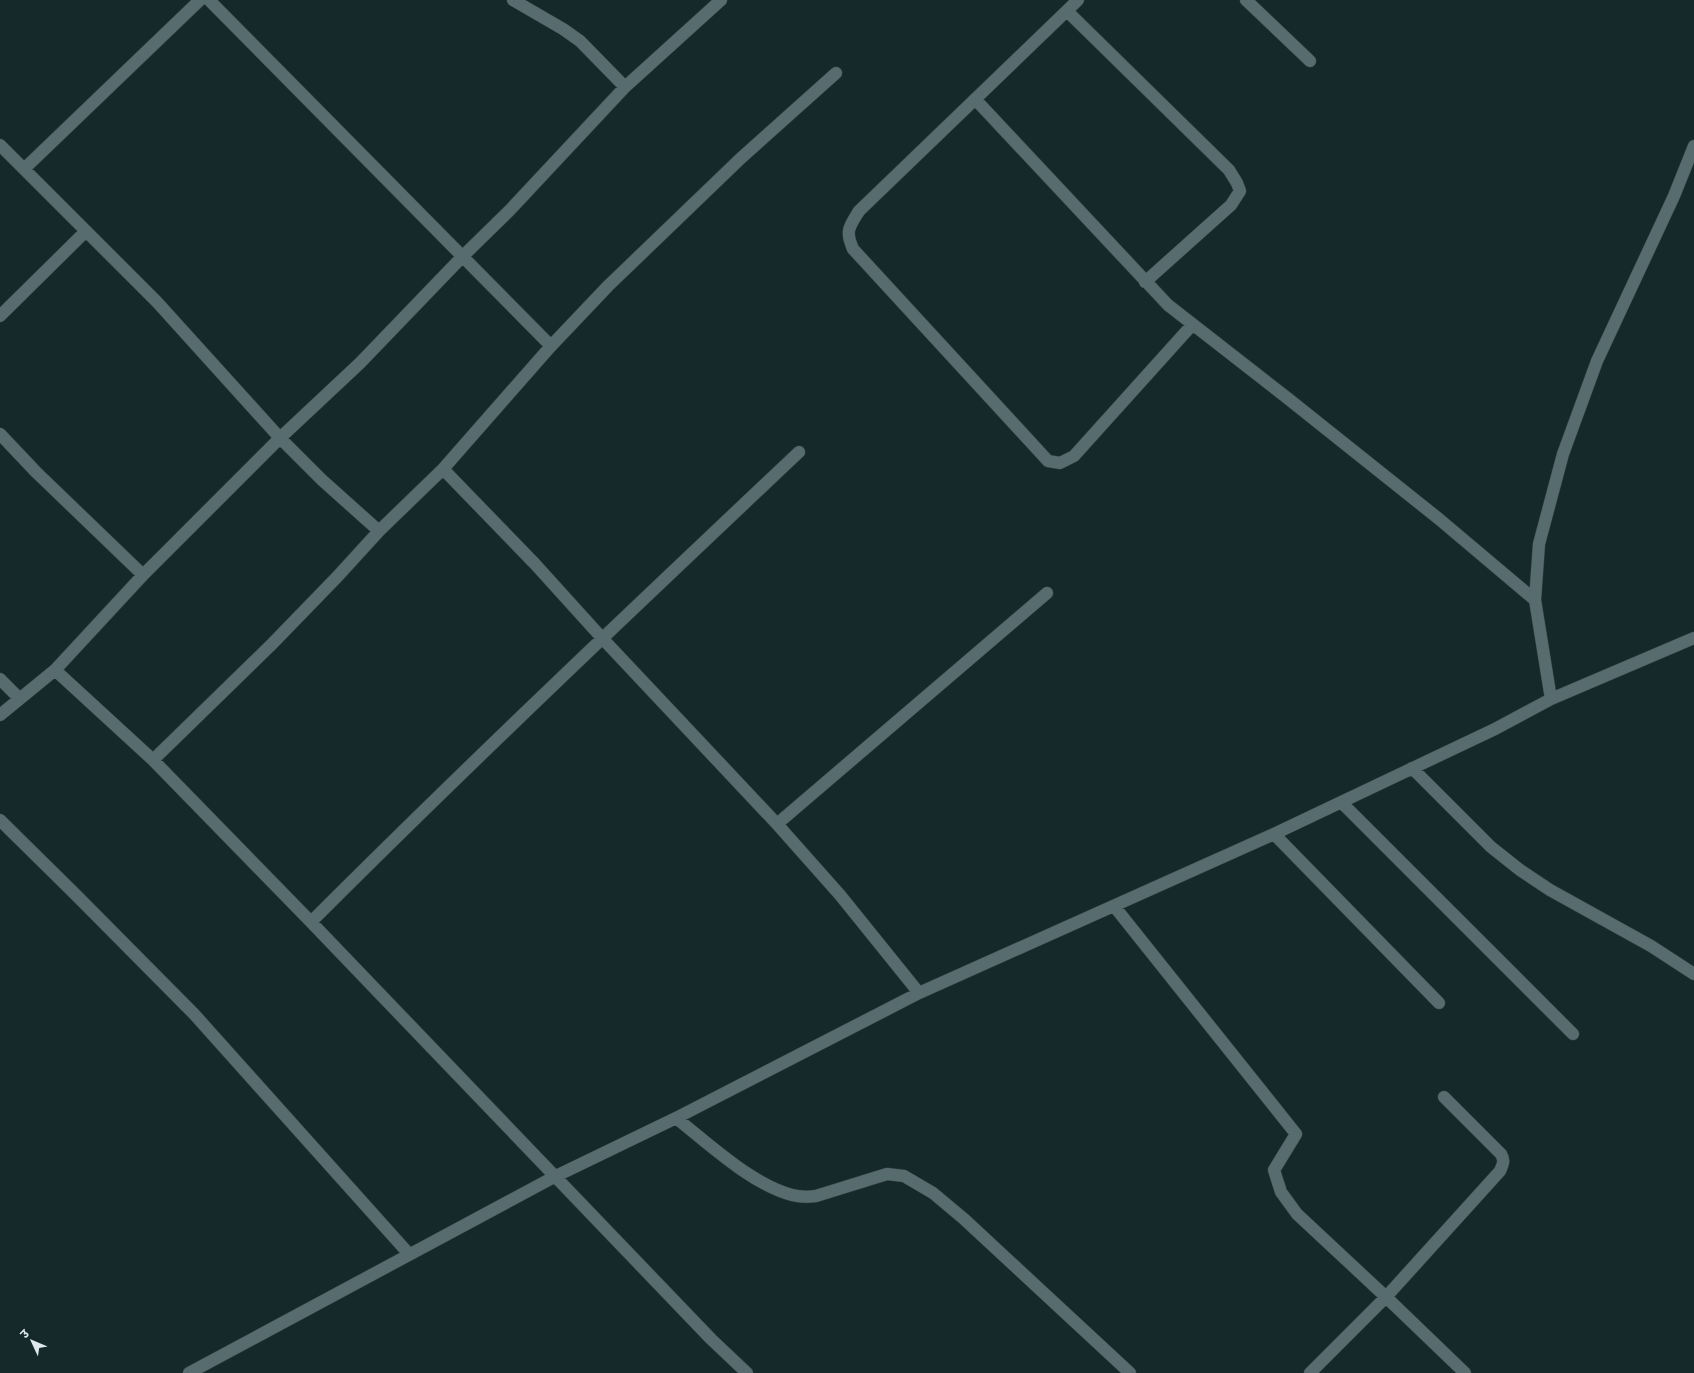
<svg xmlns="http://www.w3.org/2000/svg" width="1694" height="1373" font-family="Poppins,'Noto Sans Devanagari',sans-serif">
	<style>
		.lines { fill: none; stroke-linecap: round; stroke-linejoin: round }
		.minor-casing { stroke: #364547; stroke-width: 13 }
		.minor { stroke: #576c6e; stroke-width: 12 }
	</style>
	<rect width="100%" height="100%" fill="#15292a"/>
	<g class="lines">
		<!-- minor casing -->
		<g class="minor-casing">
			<path id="minor" d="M209 0 551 346
				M513 0 563 29 580 41 625 87
				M1078 0 859 211C849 227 845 231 853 249L1048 461 1060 463 1074 456 1192 325
				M1246 0 1310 61
				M1067 11 1229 170 1237 183 1240 191 1231 205 1145 282
				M975 99 1168 305 1286 397 1439 519 1535 600
				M0 145 157 302 280 438 322 480 379 531
				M24 169 200 0
				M0 316 86 231
				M0 434 36 472 143 575
				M443 469 535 564 602 638 777 824 840 895 919 993
				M55 670 153 760 311 922 711 1339 747 1373
				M0 679 19 698
				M1551 699 1535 600 1539 544 1563 454 1597 361 1674 196 1694 146
				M0 715 55 670 143 575 280 438 360 363 462 257 510 210 625 87 721 0
				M153 760 272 644 337 577 379 531 443 469 551 346 608 286 740 159 836 73
				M1412 768 1491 847 1520 870 1550 890 1651 946 1694 974
				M1341 802 1573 1034
				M0 820 77 896 194 1014 409 1254
				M777 824 1047 593
				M1274 834 1439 1003
				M1114 906 1296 1134 1274 1170 1281 1192 1297 1214 1386 1297 1465 1373
				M311 922C471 762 635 607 799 452
				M676 1118C709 1144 751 1184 792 1195 800 1197 808 1197 816 1196L887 1174 904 1176 933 1193 964 1219 1130 1373
				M189 1373 554 1177 676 1118 919 993 1274 834 1495 729 1551 699 1694 638
				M1310 1373 1386 1297 1500 1171C1503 1164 1505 1161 1501 1154L1444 1097"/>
		</g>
		<!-- minor -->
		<use href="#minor" class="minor"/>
	</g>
	<!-- north arrow -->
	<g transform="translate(32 1341) rotate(314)" stroke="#15292a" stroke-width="3" paint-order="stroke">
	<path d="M0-3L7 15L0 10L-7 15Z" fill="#dde9ea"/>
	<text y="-6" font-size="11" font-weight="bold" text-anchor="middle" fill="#dde9ea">उ</text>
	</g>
</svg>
